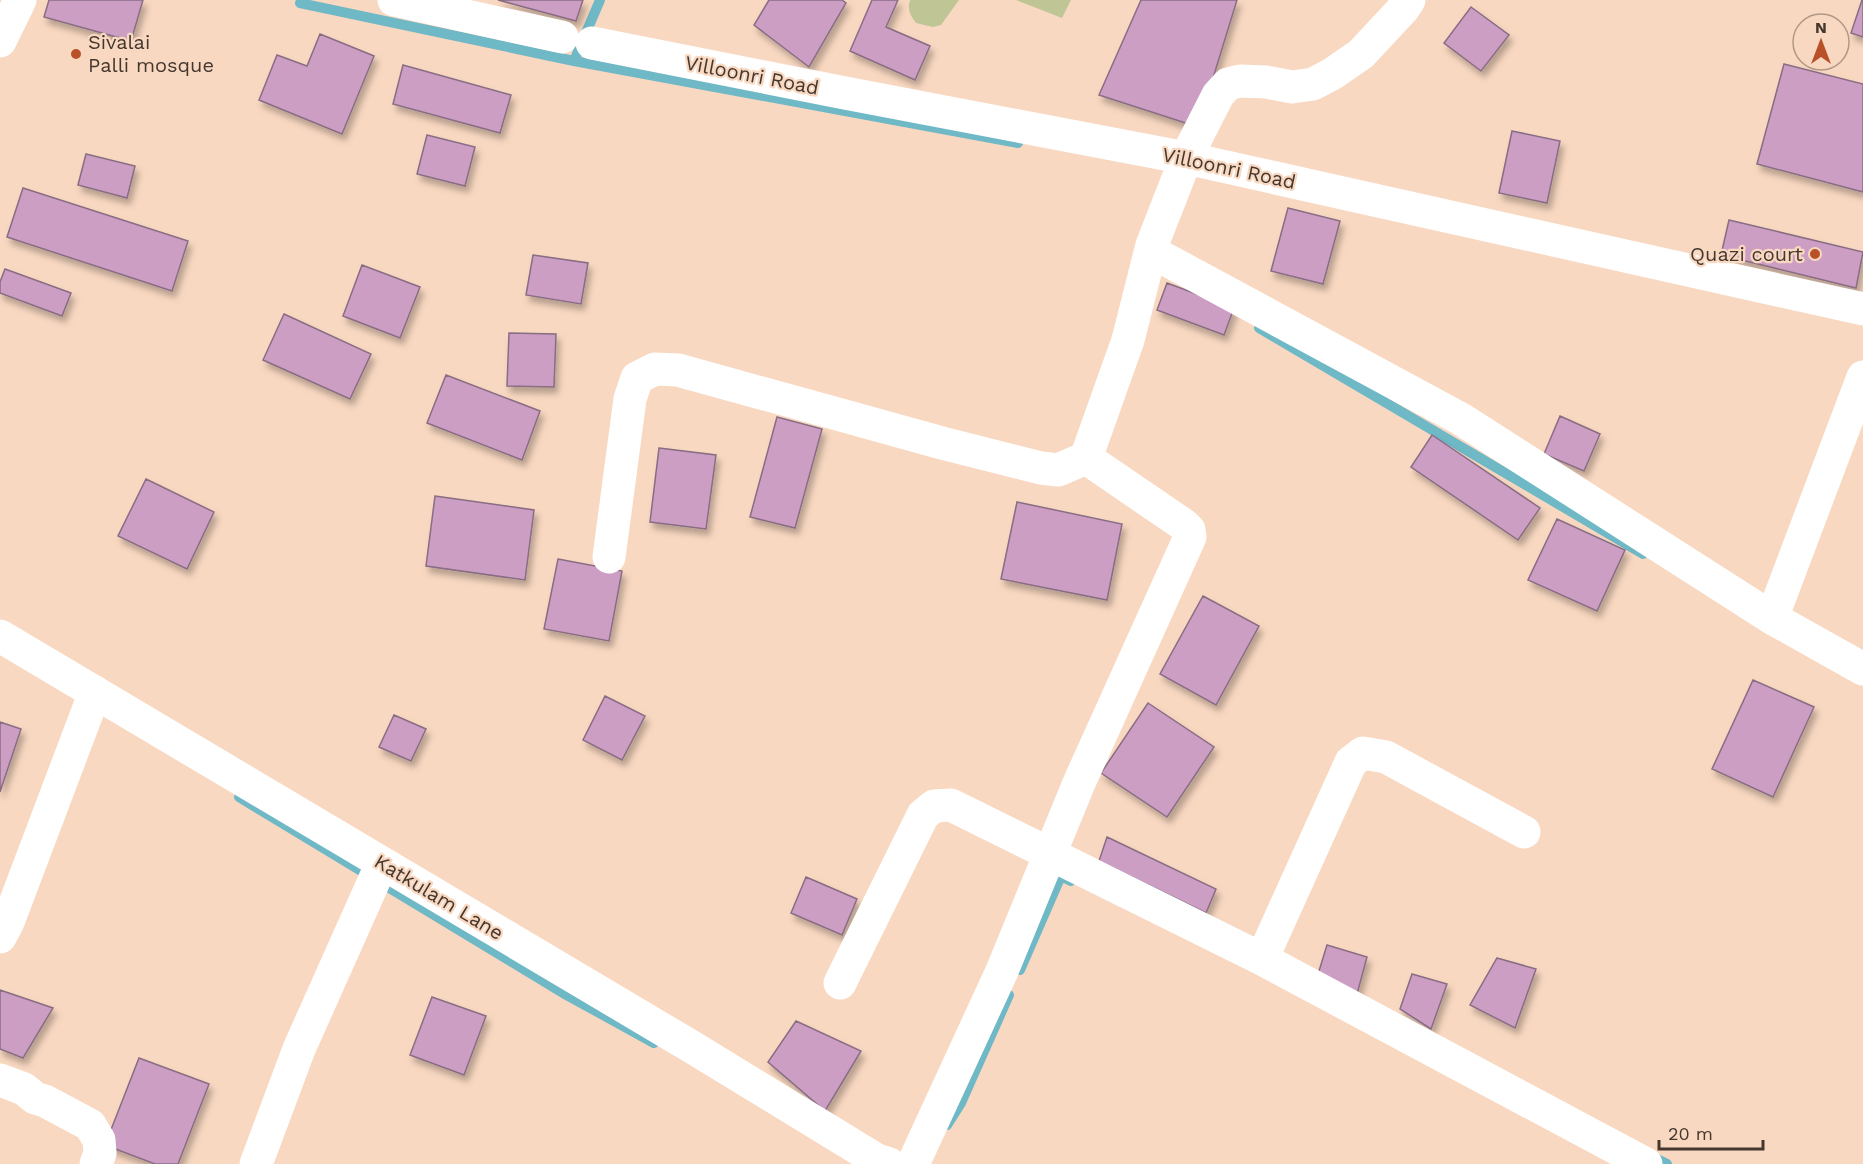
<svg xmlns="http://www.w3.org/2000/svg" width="1863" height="1164" font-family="'Work Sans',sans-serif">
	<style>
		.green { fill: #bfc595 }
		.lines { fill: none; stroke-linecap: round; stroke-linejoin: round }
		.stream { stroke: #6fb8c6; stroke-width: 10 }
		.building { fill: #cd9ec4; stroke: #886d83; stroke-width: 1.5; filter: url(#shadow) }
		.minor { stroke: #fff; stroke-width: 33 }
		.poi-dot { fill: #b85129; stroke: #f9d8c1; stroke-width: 2 }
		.labels { text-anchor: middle; stroke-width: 4.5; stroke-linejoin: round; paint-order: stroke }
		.poi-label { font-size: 20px; fill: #44372e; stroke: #f9d8c1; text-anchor: start }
		.street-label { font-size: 20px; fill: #44372e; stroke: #f9d8c1 }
	</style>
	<defs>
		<filter id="shadow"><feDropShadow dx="3.5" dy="6" stdDeviation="3" flood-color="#0004"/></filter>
	</defs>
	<rect width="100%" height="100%" fill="#f9d8c1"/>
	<!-- green -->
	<path class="green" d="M910 0H959L941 25 933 27 916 23C910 15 907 10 910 0Z
		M1016 0H1071L1062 18Z"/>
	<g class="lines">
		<!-- stream -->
		<path class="stream" d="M300 3 574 61 1018 143
			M574 61 600 0
			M1259 328 1643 554
			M239 797 563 993 654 1043
			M1020 970 1061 876 1071 881
			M947 1125 961 1103 1009 995
			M1649 1155 1667 1164"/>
	</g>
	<!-- building -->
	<path class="building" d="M49 0H143L131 41 44 17Z
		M498 0H583L576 21Z
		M769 0H842L846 3 809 67 754 25Z
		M872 0H898L886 27 930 46 915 80 850 51Z
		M1141 0H1237L1198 127 1099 95Z
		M1862 0H1863V37L1851 33Z
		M1471 7 1509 35 1481 71 1444 43Z
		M320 34 374 56 342 134 259 100 277 55 307 66Z
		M1784 64 1863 84V192L1757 164Z
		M403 65 511 95 500 133 393 104Z
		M1512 131 1560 141 1547 203 1499 193Z
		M427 135 475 147 465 186 417 174Z
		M86 154 135 166 127 198 78 185Z
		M23 188 188 241 172 291 7 237Z
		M1288 208 1340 221 1323 284 1271 271Z
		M1729 220 1863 252 1856 288 1721 255Z
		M533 255 588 263 581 304 526 295Z
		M362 265 420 287 400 338 343 316Z
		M5 269 71 293 62 316 0 293V282Z
		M1167 283 1234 308 1224 335 1157 310Z
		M284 314 371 354 350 399 263 360Z
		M509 333 556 334 554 387 507 386Z
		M446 375 540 411 522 460 427 423Z
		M1560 416 1600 434 1584 471 1544 454Z
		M777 417 822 429 795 528 750 517Z
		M1432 435 1540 508 1518 540 1411 467Z
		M659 448 716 455 706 529 650 522Z
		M146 479 214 512 187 569 118 536Z
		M435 496 534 510 525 580 426 566Z
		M1017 502 1122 524 1107 600 1001 579Z
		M1557 519 1625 550 1597 611 1528 580Z
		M558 559 622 571 609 641 544 629Z
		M1203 596 1259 626 1216 705 1160 674Z
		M1753 680 1814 707 1773 797 1712 769Z
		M605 696 645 716 622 760 583 740Z
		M1148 703 1214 747 1167 817 1101 773Z
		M394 715 426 729 411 761 379 747Z
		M0 722 21 729 0 792Z
		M1107 837 1216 889 1206 913 1099 861Z
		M806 877 857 899 842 935 791 913Z
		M1327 945 1367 957 1357 994 1315 984Z
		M1497 958 1536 969 1515 1028 1470 1005Z
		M1412 974 1447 984 1431 1029 1400 1009Z
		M0 990 53 1008 23 1058 0 1049Z
		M432 997 486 1016 464 1075 410 1055Z
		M796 1021 861 1051 825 1111 768 1062Z
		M139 1058 209 1084 178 1164H155L105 1145Z"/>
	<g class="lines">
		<!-- minor -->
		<path class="minor" d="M394 0 562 37
			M0 41 20 0
			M592 43 845 93 1186 158 1863 309
			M1152 252 1461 419 1772 618 1863 669
			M609 557 630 399 637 378 655 369 678 370 942 443 1041 468 1058 470 1086 458
			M1772 618 1863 377
			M0 636 692 1047 877 1160 889 1164
			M0 937 8 922 95 692
			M1262 959 1351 762 1363 753 1386 757 1524 832
			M840 983 923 815 934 806 951 805 1262 959 1646 1164
			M0 1080 24 1089 35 1098 45 1101 90 1125 99 1140 100 1153 96 1164
			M256 1164 299 1049 382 863
			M911 1164 914 1162 1002 971 1079 783 1190 537 1189 530 1184 525 1086 458 1128 340 1152 245 1186 158 1218 95 1228 84 1240 81 1266 82 1292 87 1313 84 1332 74 1361 54 1403 9 1409 0"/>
	</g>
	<!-- markers -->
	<g class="poi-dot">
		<circle cx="76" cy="54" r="6"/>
		<circle cx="1815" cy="254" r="6"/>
	</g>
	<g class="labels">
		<!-- poi labels -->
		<g class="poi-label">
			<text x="88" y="49">Sivalai<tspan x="88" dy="23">Palli mosque</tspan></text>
			<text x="1803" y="261" text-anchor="end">Quazi court</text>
		</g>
		<!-- street labels -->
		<g class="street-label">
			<text transform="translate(752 75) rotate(11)" y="7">Villoonri Road</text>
			<text transform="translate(1229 168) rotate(12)" y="7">Villoonri Road</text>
			<text transform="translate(439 897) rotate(31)" y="7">Katkulam Lane</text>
		</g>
	</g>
	<!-- north arrow -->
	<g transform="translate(1821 42)"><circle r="28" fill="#f9d8c1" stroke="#b19886" stroke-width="1.5"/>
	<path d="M0-4.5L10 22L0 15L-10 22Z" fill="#b85129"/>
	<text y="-9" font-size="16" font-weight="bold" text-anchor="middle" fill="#44372e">N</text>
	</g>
	<!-- scale -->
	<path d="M1659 1140v9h104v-9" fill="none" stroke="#44372e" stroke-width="3"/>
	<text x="1668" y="1140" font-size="18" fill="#44372e" stroke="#f9d8c1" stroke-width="4.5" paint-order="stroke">20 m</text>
</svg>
